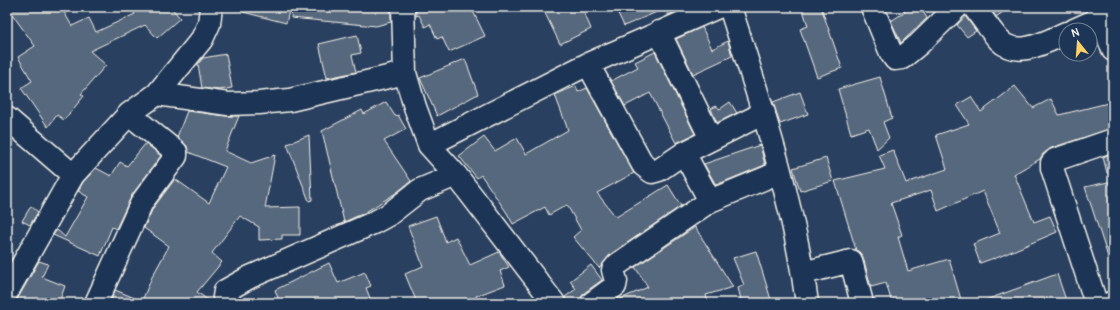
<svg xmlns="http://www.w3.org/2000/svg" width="1120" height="310" font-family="Pangolin,sans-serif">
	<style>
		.building { fill: #56677d; stroke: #f4f1e8 }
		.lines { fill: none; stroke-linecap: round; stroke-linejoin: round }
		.minor-casing { stroke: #f4f1e8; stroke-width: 25 }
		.minor { stroke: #1d3557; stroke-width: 22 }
	</style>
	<rect width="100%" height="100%" fill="#2a4060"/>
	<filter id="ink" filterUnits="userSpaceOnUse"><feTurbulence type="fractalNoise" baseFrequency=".025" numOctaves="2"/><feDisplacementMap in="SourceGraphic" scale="8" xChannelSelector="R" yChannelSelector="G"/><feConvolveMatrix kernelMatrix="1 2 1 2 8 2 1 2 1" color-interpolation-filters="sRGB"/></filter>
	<g filter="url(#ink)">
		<!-- building -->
		<path class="building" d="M7 7H61L72 26 89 18 96 32 135 14 129 7H171L180 18 157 38 145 25 90 51 106 65 81 94 84 96 64 120 57 115 48 127 21 88 32 81 18 57 35 46Z
			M244 7H290L286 23 243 12Z
			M292 7H391V22L376 26 291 18Z
			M416 7H471L485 36 449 52 442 37 437 39 430 24 425 27 419 15 416 16Z
			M542 7H582L591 29 560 44Z
			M615 7H687L668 15 666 8 624 26Z
			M802 7H821L842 68 817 77 800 29 808 26Z
			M902 7H920L927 18 901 43 891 21 905 12Z
			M989 7H1010L996 17Z
			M965 16 976 31 967 37 957 25Z
			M702 27 712 49 728 41 732 56 693 74 676 39Z
			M357 35 361 53 352 55 356 72 327 78 319 44Z
			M655 52 695 134 676 143 650 93 625 106 611 81 638 67 635 62Z
			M226 54 232 88 219 90 202 88 198 64 203 58Z
			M465 59 478 94 437 116 420 78Z
			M880 77 892 118 883 122 889 138 877 149 869 128 851 134 838 89Z
			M576 86 578 92 587 88 634 173 597 193 616 217 668 185 681 206 611 254 601 266 599 268 573 237 581 230 567 205 549 215 545 207 513 224 507 213 481 175 477 178 459 156 484 137 495 151 517 138 526 154 568 130 555 95Z
			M1015 86 1033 108 1051 99 1059 115 1108 103 1113 121V128L1051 148 1043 154 1040 159 1014 174 1034 222 1050 216 1057 232 994 259V258L980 263 973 244 1000 233 983 191 938 211 931 190 891 203 902 235 898 237 908 271 949 259 962 303H892L886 283 871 287 863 257 860 253 856 250 835 181 885 169 879 155 893 150 906 183 947 169 936 135 969 124 957 105 971 97 981 112Z
			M800 92 808 114 780 124 773 102Z
			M386 102 395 116 398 115 406 129 384 141 411 181 396 193 364 213 344 222 322 131 362 110 364 114Z
			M730 102 737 113 717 123 711 109 716 106 720 109Z
			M187 111 226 116H239L225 151 251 163 275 155 265 208 300 207V235H282V239L259 240V227L240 216 212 253 222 262 197 292 212 303H110L115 290 142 301 152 277 169 246 144 228 153 208 175 179 209 203 226 167 188 152 187 146 177 137Z
			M309 135 312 200 309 201 287 144Z
			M146 143 161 156 132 195 116 229 112 227 100 256 53 235 57 230 65 237 88 197 78 191 83 182 96 168 111 176 120 162 127 166Z
			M760 145 765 165 716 185 704 164Z
			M1113 153V172L1107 173 1103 157Z
			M826 158 833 181 800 191 793 168Z
			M1113 181V263H1110L1085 187Z
			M31 206 38 212 30 225 22 221Z
			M436 216 446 242 456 237 470 265 499 252 509 267 500 271 505 285 476 296 479 303H417L405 274 423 266 408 226Z
			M695 227 733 287 706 295 708 303H662L660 298 649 303H613L618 300 648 287 635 267Z
			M756 251 772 303H742L738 288 744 285 733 258Z
			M39 261 48 264 42 277 65 286 59 303H13L18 298Z
			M329 263 338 283 365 272 371 286 366 288 372 303H280L275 290Z
			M591 265 602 280 584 293 581 298 580 303H566L565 297 576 289 570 281Z
			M1057 274 1067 303H983V301Z"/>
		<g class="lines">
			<!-- minor casing -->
			<g class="minor-casing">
				<path id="minor" d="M403 7 405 73 415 107 429 145 456 175 554 303
					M730 7C761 104 794 202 807 303
					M872 7 891 53 895 59 902 58 919 44 957 7
					M974 7C982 18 990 30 999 40 1017 59 1046 42 1066 33
					M1097 7 1113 50
					M1074 30 1101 18
					M659 32 711 139
					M588 64 643 165 652 172 659 170 684 153 764 113
					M157 94 228 104 259 103 290 100 405 73
					M7 118 73 175
					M429 145 588 64 718 7
					M684 153 710 201
					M803 273 851 261 862 303
					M7 292 73 175 129 114 157 94 202 39 209 24 211 7
					M96 303 142 202 176 156V152L129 114
					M230 303 224 297 225 291 250 277 373 223 388 215 420 190 456 175
					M592 303 615 286 616 281 613 270 618 264 710 201 780 172
					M1096 303 1052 168V163L1055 160 1113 140
					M1111 303 1113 302"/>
			</g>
			<!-- minor -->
			<use href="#minor" class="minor"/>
		</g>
	</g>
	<!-- margin -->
	<rect width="1120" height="310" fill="none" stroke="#1d3557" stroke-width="24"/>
	<rect x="12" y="12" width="1096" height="286" fill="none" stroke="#f4f1e8" stroke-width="1.5" filter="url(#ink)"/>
	<!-- north arrow -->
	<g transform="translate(1078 42) rotate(343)"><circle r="19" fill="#1d3557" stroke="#738091"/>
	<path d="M0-3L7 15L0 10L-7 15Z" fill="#ffd166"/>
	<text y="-6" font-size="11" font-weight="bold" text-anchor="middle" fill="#f4f1e8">N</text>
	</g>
</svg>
